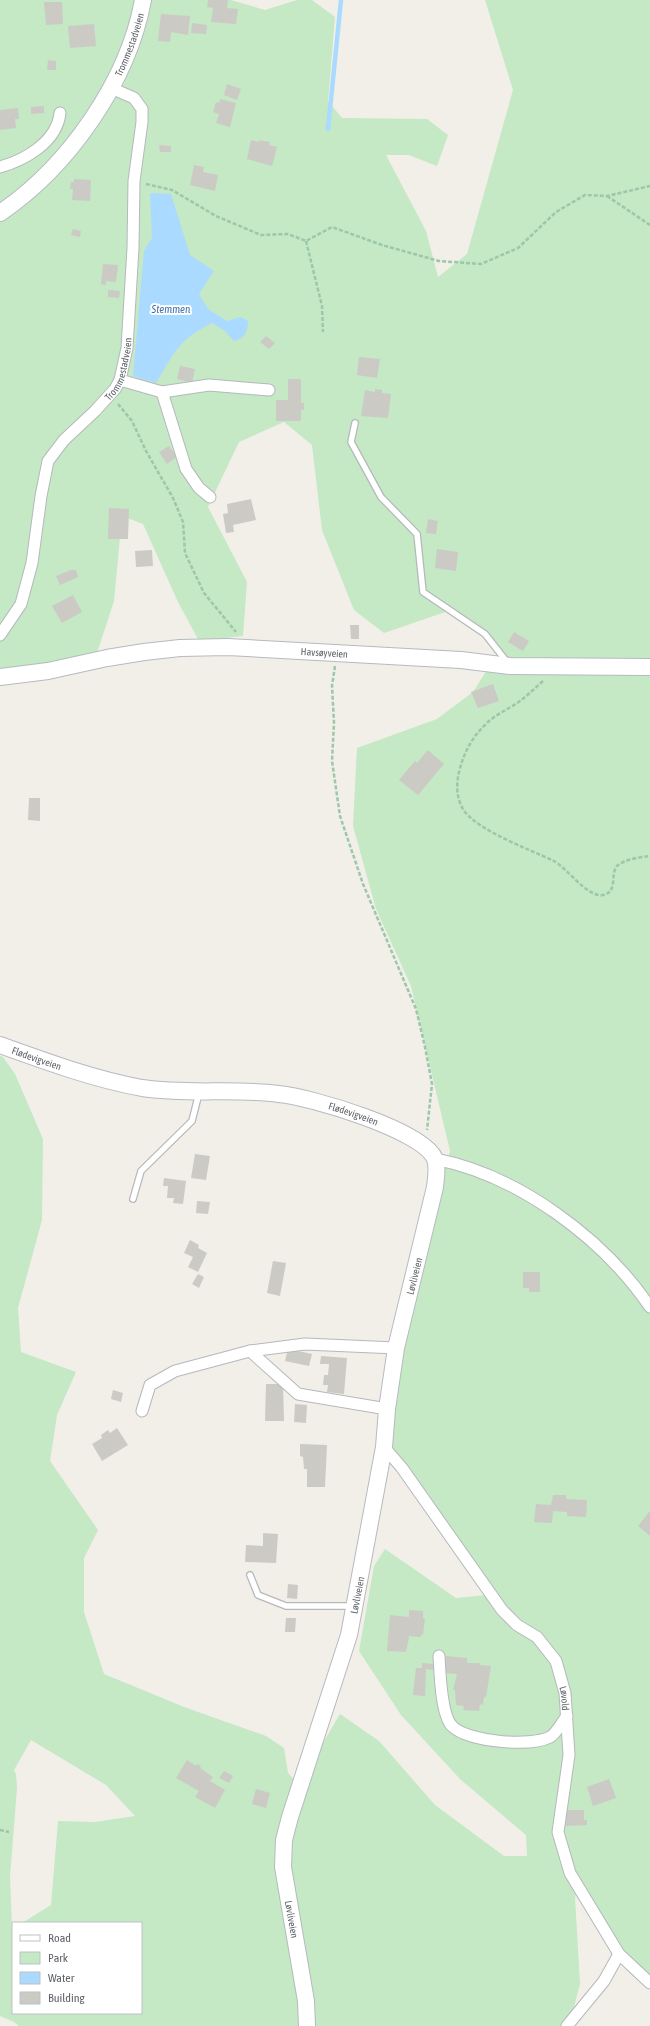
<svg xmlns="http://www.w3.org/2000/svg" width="650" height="2026" font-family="'Asap Condensed',sans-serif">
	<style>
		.green { fill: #c5e8c5; fill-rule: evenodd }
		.water { fill: #aadaff }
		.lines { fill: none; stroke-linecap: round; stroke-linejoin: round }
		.stream { stroke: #aadaff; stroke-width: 4.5 }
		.building { fill: #cccac5 }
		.service-casing { stroke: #b5b8bc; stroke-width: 8 }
		.minor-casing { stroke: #b5b8bc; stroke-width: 13 }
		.secondary-casing { stroke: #b6babf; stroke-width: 18 }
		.path { stroke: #9cc7a9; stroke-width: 2.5; stroke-dasharray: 4 2; stroke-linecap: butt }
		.service { stroke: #fff; stroke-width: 5.5 }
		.minor { stroke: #fff; stroke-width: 11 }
		.secondary { stroke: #fff; stroke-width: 16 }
		.labels { text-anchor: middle; stroke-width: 4; stroke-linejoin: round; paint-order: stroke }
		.street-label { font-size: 10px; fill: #5f6368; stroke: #fff }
		.water-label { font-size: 11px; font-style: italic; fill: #4174aa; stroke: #fff }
	</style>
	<rect width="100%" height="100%" fill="#f1efe8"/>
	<!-- green -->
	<path class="green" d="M0 0H231L265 10 297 0H312L335 17 328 101 342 118 427 119 448 135 437 166 409 155H386L426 231 438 277 467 254 513 90 485 0H650V1978L626 1958 577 1889 575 1898 580 1984 569 2026H19L14 2022 0 2016V1056L3 1057 15 1074 43 1139 42 1220 18 1308 21 1352 76 1372 57 1415 50 1461 98 1530 84 1558V1612L104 1674 184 1707 266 1736 284 1748 288 1773 303 1789 320 1748 340 1714 379 1741 435 1805 504 1856H527L526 1835 460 1779 401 1715 359 1651 374 1566 385 1549 456 1598 486 1595 387 1452 397 1399 404 1314 450 1151 411 986 376 909 353 826 357 748 437 719 473 692 499 651 454 609 384 633 354 610 322 530 312 445 284 422 239 442 208 507 247 582 243 636 199 641 178 602 143 524 122 516 114 601 97 653 0 673ZM31 1740 106 1785 135 1816 95 1822 58 1821 51 1905 22 1923H141V2013H13V1928L12 1929 10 1877 17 1788 16 1774 14 1770Z"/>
	<!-- water -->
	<path class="water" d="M150 193 171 194 190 255 214 271 199 294 208 309 227 321 241 317 248 321C248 332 245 338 234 341L225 331 212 323C179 339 174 353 156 383L133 376 144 251 152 238Z"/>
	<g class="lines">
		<!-- stream -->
		<path class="stream" d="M328 129 341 0"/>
	</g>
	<!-- building -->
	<path class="building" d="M208 0H228L227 8 238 9 236 24 211 22 213 8 207 7Z
		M44 2H62L63 24 46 25Z
		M161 14 190 16 188 35 171 32 170 42 158 41Z
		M192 23 207 25 206 34 191 33Z
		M94 24 96 46 70 48 68 26Z
		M48 60 56 61V70H47Z
		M227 84 241 89 237 100 224 95Z
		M220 99 236 103 230 127 216 123 219 114 213 112 216 102 219 103Z
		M44 106V113L31 114V107Z
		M18 108 19 119H15L16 128 0 130V110Z
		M251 140 259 142V140L270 142 269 145 277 147 272 166 247 159Z
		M159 145 171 146V152H160Z
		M194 165 204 167 203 172 218 175 215 191 190 185Z
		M74 179 91 180 90 201 72 200 73 189H70L71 182H74Z
		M73 229 81 231 80 237 71 235Z
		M103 264 118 265 116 282 106 281V285L101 284Z
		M108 290 120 291 119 298 108 297Z
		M266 336 275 343 269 349 260 342Z
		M359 357 380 359 377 378 357 375Z
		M180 366 195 369 192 383 177 379Z
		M288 379H301V403H304V410H301V421H276V400H288Z
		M375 389 382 390V393L391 394 388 418 361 416 365 390 375 392Z
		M169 446 177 457 167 464 159 452Z
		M251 499 256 520 233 525 234 532 226 533 223 514 228 513 227 504Z
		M109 508 129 509 128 539H108Z
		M428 519 438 521 436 534 426 533Z
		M437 549 458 552 456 571 435 568Z
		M152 550 153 566 136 567 135 551Z
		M71 570H76L78 577 60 585 56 576Z
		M73 595 82 612 62 623 52 606Z
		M350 625H359V639H351Z
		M514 632 529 641 523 651 508 642Z
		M493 684 499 701 478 708 471 692Z
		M428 750 444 764 418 795 399 780 415 761 417 763Z
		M29 798H40V821L28 820Z
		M195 1154 210 1156 206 1180 191 1178Z
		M164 1178 186 1181 183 1204 173 1203 174 1198H167L168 1186H163Z
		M197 1201 210 1202 208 1214 196 1213Z
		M190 1240 199 1245 198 1248 207 1253 198 1272 188 1267 193 1257 184 1253Z
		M273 1261 286 1263 280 1296 267 1293Z
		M523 1272H540V1292H529V1288H523Z
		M198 1274 204 1277 199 1288 192 1284Z
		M288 1349 312 1354 309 1366 285 1361Z
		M321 1356 347 1358 344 1394 327 1392 328 1385H323L324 1375H328L329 1364H320Z
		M266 1384H283L284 1421H265Z
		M113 1390 123 1393 121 1402 111 1399Z
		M295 1404 307 1405 306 1423 294 1422Z
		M117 1428 128 1445 102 1461 92 1444 102 1438 101 1435 108 1430 110 1433Z
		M300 1444 327 1445 325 1487H307V1469H304L303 1457 300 1456Z
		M553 1495H566V1499L587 1500 586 1517 567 1516V1512L553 1511 552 1523 534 1522 536 1504 551 1505Z
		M650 1511V1536L638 1526Z
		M263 1533 278 1534 276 1563 245 1562 246 1545 263 1546Z
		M288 1584 298 1585 297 1599 287 1598Z
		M409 1610 423 1611V1618L425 1619 423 1635 421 1634V1637L408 1636 409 1638 406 1652 387 1651 390 1615 409 1617Z
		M286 1618H296L295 1632H285Z
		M446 1656 467 1658V1663H480V1665L491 1666 486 1697H484L483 1705 480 1704 479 1711 463 1710 464 1706 456 1705 455 1690H453L457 1674 444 1673Z
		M422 1663 433 1664V1670L426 1669 425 1696 413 1695 416 1668H422Z
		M187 1760 196 1766 197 1764 201 1766 200 1768 213 1777 210 1781 225 1790 215 1808 195 1797 199 1791 176 1778Z
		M224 1771 233 1776 229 1783 219 1778Z
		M609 1779 616 1798 593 1806 587 1787Z
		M256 1789 270 1793 266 1808 252 1804Z
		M566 1810H584V1820H587V1825L566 1826Z"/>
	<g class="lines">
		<!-- service casing -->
		<g class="service-casing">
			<path id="service" d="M355 423 351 442 381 497 417 534 423 592 485 634 507 662
				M133 1199 141 1171 192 1121 199 1093
				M250 1575 258 1595 286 1606H353"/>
		</g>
		<!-- minor casing -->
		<g class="minor-casing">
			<g id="minor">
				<path d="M0 167C25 160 57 142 60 113"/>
				<path d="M120 380 162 392 209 385 269 390"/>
				<path d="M162 392 186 469 199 488 210 497"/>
				<path id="s1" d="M0 635 21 604 32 563 41 496 48 461 64 440 95 411 115 389 120 380 127 348 133 248 134 181 142 122V109L134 98 111 88"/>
				<path d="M435 1159C518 1175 603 1238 650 1307"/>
				<path d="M250 1351 298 1394 387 1409"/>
				<path d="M142 1411 150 1385 175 1371 250 1351 305 1344 396 1348"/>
				<path id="s2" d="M384 1447 402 1468 502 1610 517 1625 537 1637 556 1661 565 1693 569 1755 558 1832 570 1873 619 1954 650 1983"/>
				<path d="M439 1656C440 1673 441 1717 453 1727 470 1742 530 1747 550 1737 556 1734 562 1722 567 1716"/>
				<path d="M567 2026 604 1981 619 1954"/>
			</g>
		</g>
		<!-- secondary casing -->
		<g class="secondary-casing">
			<g id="secondary">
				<path id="s3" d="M0 213C68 167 128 82 143 0"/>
				<path id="s4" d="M0 677 48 671 107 658 144 652 180 648 228 647 461 660 510 666 650 667"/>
				<path id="s5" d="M0 1045C47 1062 94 1079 142 1088 188 1095 233 1088 279 1094 310 1097 423 1130 435 1159 438 1167 436 1178 435 1187L396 1348 387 1409 384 1447 349 1635 290 1817 284 1840 283 1867 306 2001 307 2026"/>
			</g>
		</g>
		<!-- path -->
		<path class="path" d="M146 184 172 190 216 216 261 235 288 234 306 241 332 227 382 245 439 261 481 264 518 248 556 212 585 195 607 196 650 186
			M607 196 650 225
			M306 241 322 306 323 332
			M118 404 132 421 146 451 173 498 183 522 185 553 204 593 236 632
			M335 666 332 686 334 723 332 761 340 816 363 884 416 1009 425 1047 432 1084 427 1130
			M543 681C535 688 528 695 520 701 509 709 496 714 487 723 472 737 464 752 459 772 456 785 456 800 465 812 480 831 530 850 552 860 567 867 587 898 603 895 619 892 609 873 618 865 627 859 640 857 650 856
			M0 1830 9 1832"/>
		<!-- service -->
		<use href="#service" class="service"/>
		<!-- minor -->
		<use href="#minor" class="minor"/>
		<!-- secondary -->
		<use href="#secondary" class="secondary"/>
	</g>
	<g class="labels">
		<!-- street labels -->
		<g class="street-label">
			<text dy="4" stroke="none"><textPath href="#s3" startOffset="216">Trommestadveien</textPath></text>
			<text dy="4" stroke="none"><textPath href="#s1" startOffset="302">Trommestadveien</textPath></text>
			<text dy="4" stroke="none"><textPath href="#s4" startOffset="327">Havsøyveien</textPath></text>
			<text dy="4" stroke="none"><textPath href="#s5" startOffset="39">Flødevigveien</textPath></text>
			<text dy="4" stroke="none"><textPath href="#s5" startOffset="363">Flødevigveien</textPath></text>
			<text transform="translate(414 1276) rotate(-76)" y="4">Løvliveien</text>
			<text transform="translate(357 1595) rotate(-79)" y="4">Løvliveien</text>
			<text dy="4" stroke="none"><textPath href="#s2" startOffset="315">Løvold</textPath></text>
			<text dy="4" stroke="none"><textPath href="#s5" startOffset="1238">Løvliveien</textPath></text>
		</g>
		<!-- water labels -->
		<g class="water-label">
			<text x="171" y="313">Stemmen</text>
		</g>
	</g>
	<!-- legend -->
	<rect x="12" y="1922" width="130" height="92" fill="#ffffff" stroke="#bfc1c3"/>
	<rect x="20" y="1935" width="20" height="6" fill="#ffffff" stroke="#bfc1c3"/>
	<text x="48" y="1942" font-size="12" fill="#5f6368">Road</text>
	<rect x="20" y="1952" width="20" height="12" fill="#c5e8c5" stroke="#bfc1c3"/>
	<text x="48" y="1962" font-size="12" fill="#5f6368">Park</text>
	<rect x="20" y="1972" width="20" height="12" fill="#aadaff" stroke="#bfc1c3"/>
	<text x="48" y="1982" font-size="12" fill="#5f6368">Water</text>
	<rect x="20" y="1992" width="20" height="12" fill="#cccac5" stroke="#bfc1c3"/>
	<text x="48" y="2002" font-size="12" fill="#5f6368">Building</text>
</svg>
